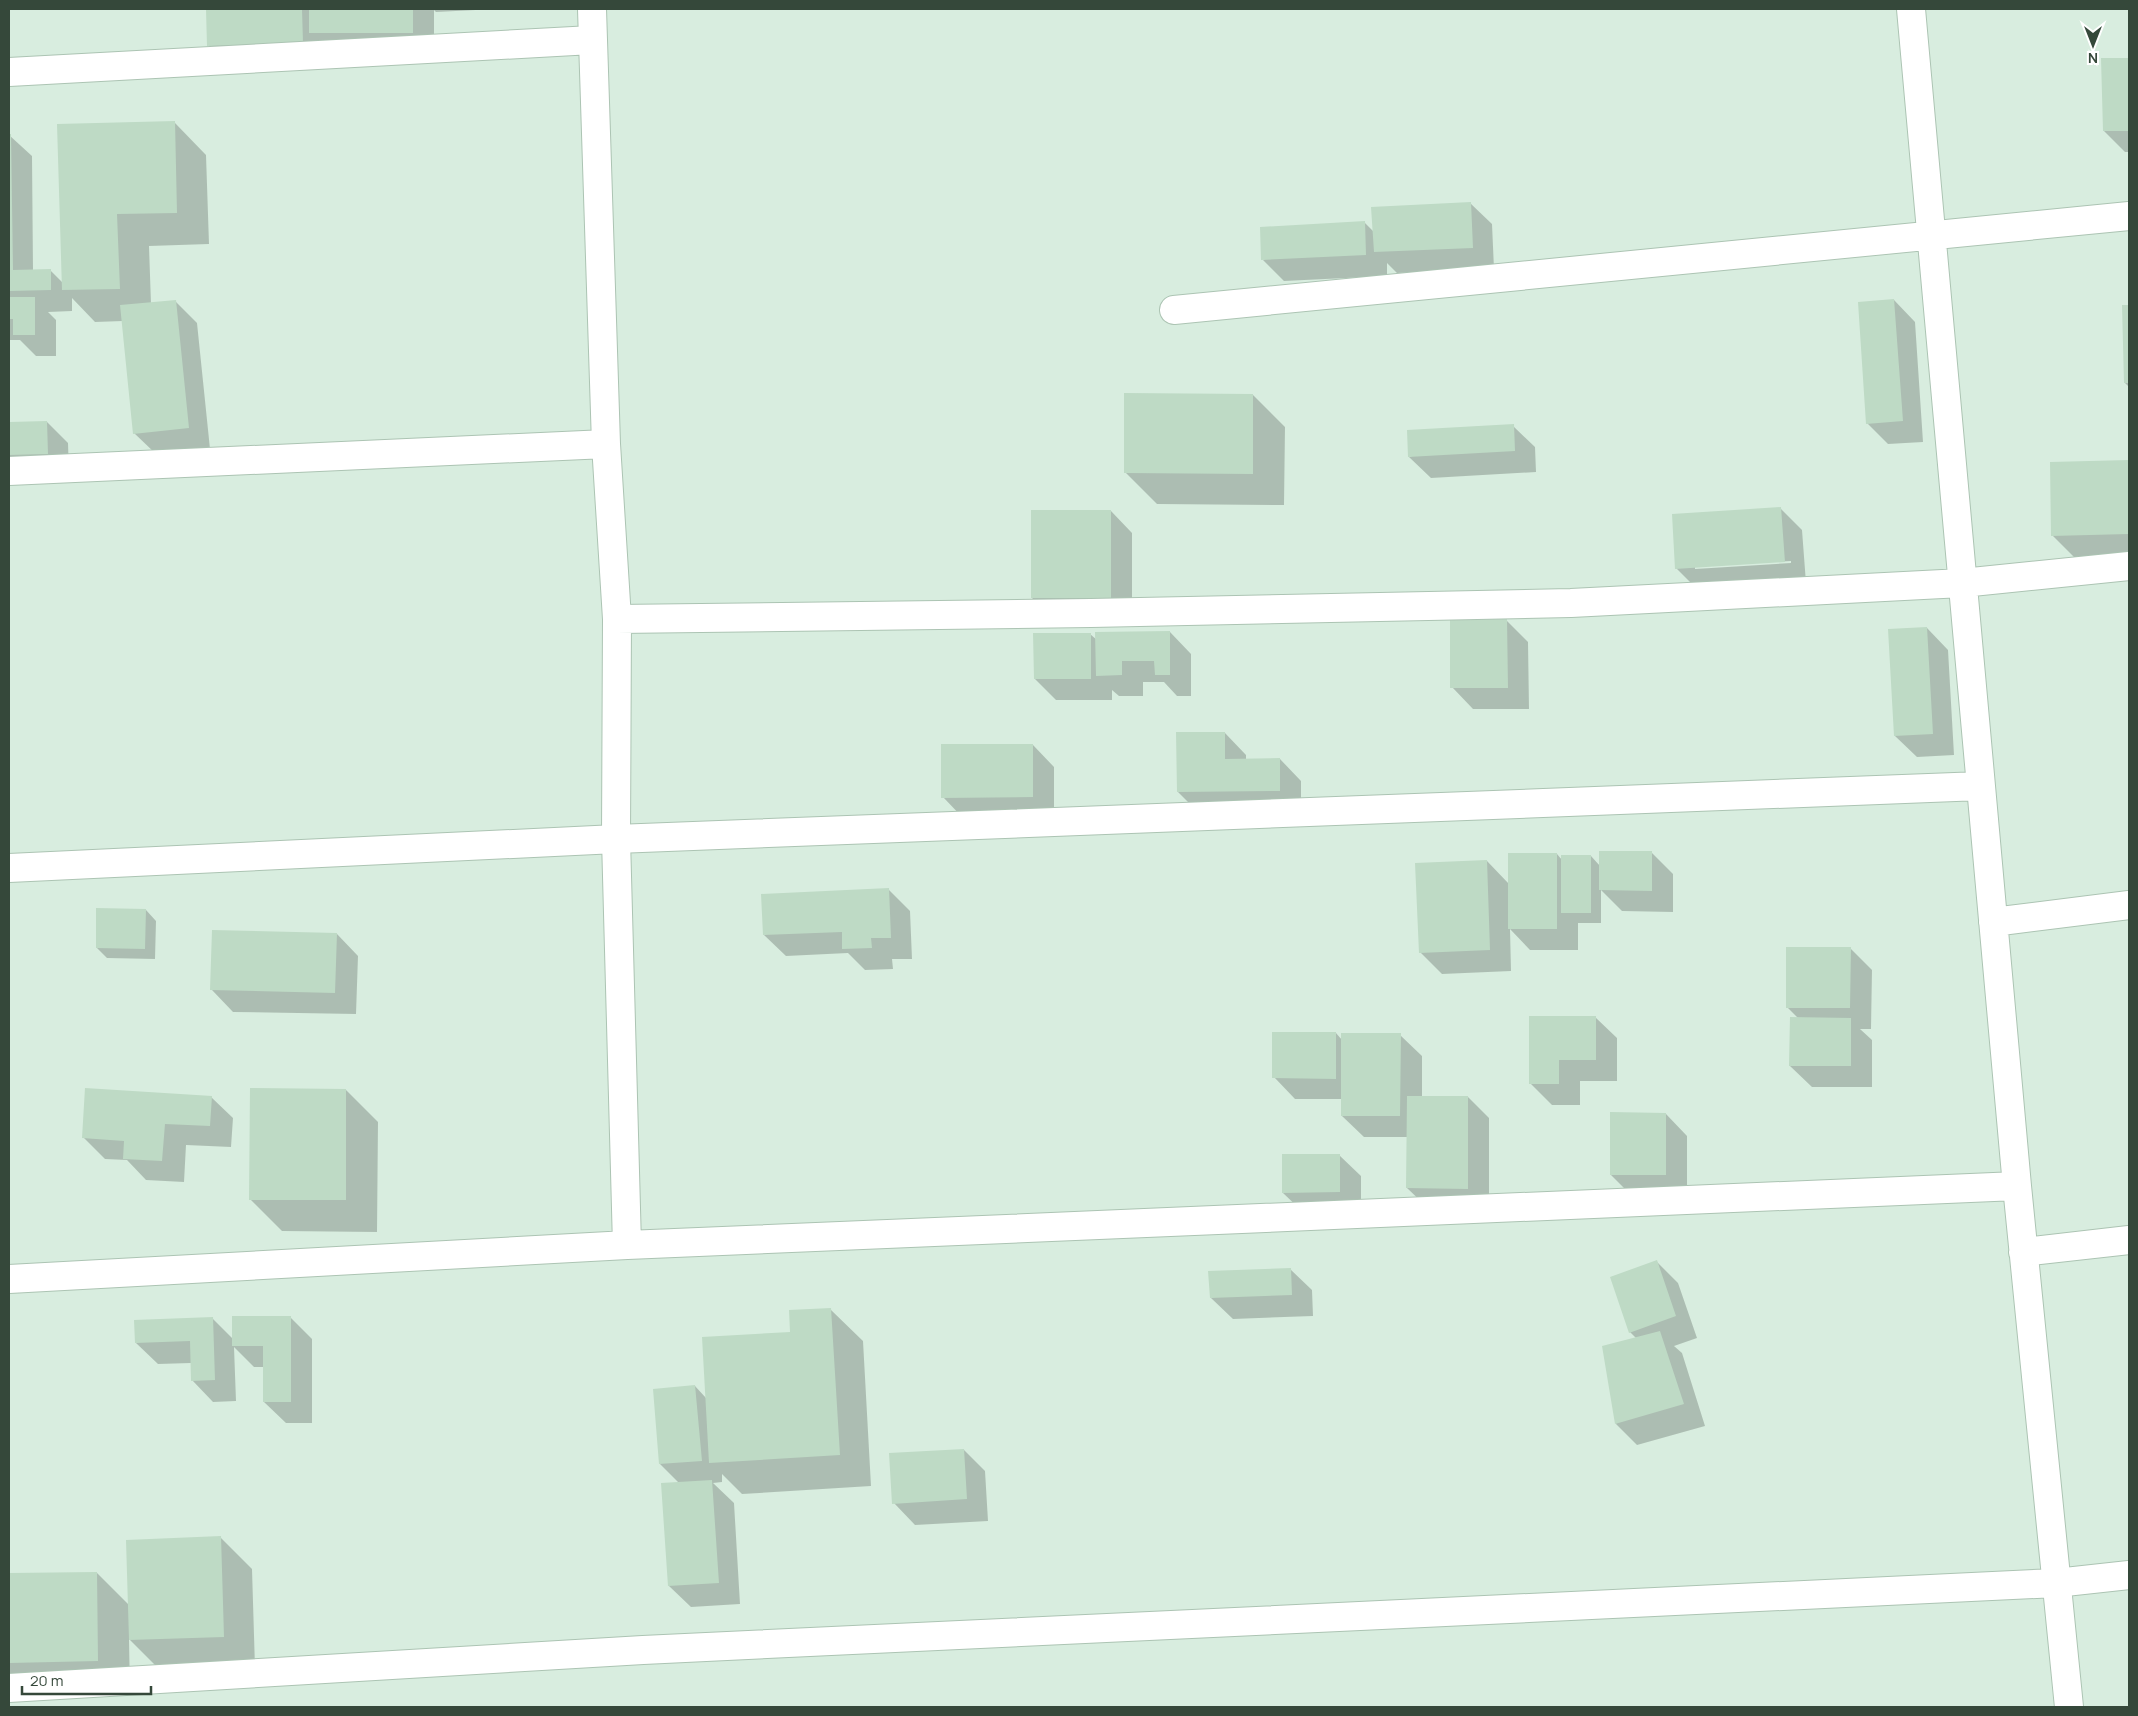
<svg xmlns="http://www.w3.org/2000/svg" width="2138" height="1716" font-family="Manrope,sans-serif">
	<style>
		.residential { fill: #d8eddf }
		.shadow { fill: #0003; fill-rule: evenodd }
		.building { fill: #bedac5 }
		.lines { fill: none; stroke-linecap: round; stroke-linejoin: round }
		.minor-casing { stroke: #acc4b3; stroke-width: 30 }
		.minor { stroke: #fff; stroke-width: 28 }
	</style>
	<rect width="100%" height="100%" fill="#e7f5ec"/>
	<!-- residential -->
	<path class="residential" d="M9 9H2129V1707H9Z"/>
	<!-- shadow -->
	<path class="shadow" d="M207 9H476V10L436 12 434 10V54L230 67 209 46Z
		M2129 59V152H2125L2104 131 2102 60Z
		M175 123 206 155 209 244 149 246 151 304 176 302 197 323 210 449 156 454 134 433 123 321 95 322 72 298V311L48 312 56 320V356H36L20 340H9V135L32 156 33 270H50L63 283Z
		M1470 203 1492 224 1494 269 1397 273 1387 263V276L1284 281 1263 260 1364 222 1374 232Z
		M1894 300 1915 322 1923 442 1888 444 1867 423Z
		M2129 306V387L2125 383 2123 307Z
		M1253 395 1285 427 1284 505 1157 504 1125 472Z
		M47 422 68 443 69 475 9 477V423Z
		M1513 426 1535 447 1536 472 1431 478 1409 457Z
		M2129 461V556L2074 557 2052 535 2051 463Z
		M1781 509 1802 530 1806 583 1698 590 1676 568ZM1791 561V563L1695 569V566Z
		M1111 511 1132 533V619H1054L1032 598Z
		M1506 620 1528 642 1529 709H1473L1452 687Z
		M1927 628 1948 650 1954 755 1917 757 1895 736Z
		M1170 632 1191 654V696H1177L1164 682H1143V696H1119L1112 690V700H1056L1035 679 1090 634 1097 640Z
		M1225 733 1246 755V760L1280 759 1301 781V812L1199 813 1178 792Z
		M1033 745 1054 767V818L964 819 943 797Z
		M1651 852 1673 874V912L1622 911 1601 890V923H1578V950H1530L1510 929 1511 971 1442 974 1420 952 1487 861 1509 884 1557 854 1562 860 1591 856 1600 866Z
		M888 889 910 911 912 959H892L893 969 865 970 848 953 786 956 764 935Z
		M146 910 156 921 155 959 107 958 97 948Z
		M337 934 358 956 356 1014 233 1012 212 990Z
		M1850 948 1872 970 1871 1029H1860L1872 1040V1087H1812L1790 1066 1798 1018 1787 1007Z
		M1595 1017 1617 1038V1081H1580V1105H1552L1530 1083Z
		M1336 1033 1342 1040 1400 1035 1422 1056V1097H1468L1489 1118V1210L1429 1209 1407 1188 1408 1137H1364L1342 1116V1099H1295L1274 1077Z
		M346 1090 378 1122 377 1232 282 1231 250 1199Z
		M211 1097 233 1118 231 1147 186 1145 184 1182 146 1180 127 1160 105 1159 83 1137Z
		M1666 1114 1687 1136V1196H1632L1611 1175Z
		M1339 1155 1361 1176V1213L1305 1214 1283 1193Z
		M1657 1262 1678 1283 1697 1338 1674 1346 1682 1353 1705 1426 1637 1445 1616 1424 1636 1338 1630 1332Z
		M1290 1269 1312 1290 1313 1316 1233 1319 1211 1298Z
		M831 1310 863 1341 871 1486 742 1494 722 1474V1482L713 1483 734 1503 740 1604 691 1607 669 1586 679 1483 660 1464 695 1386 706 1398 791 1333Z
		M290 1317 312 1339V1423H286L264 1402V1367H254L234 1347 236 1401 213 1402 192 1380 191 1363 158 1364 136 1343 212 1318 233 1339Z
		M964 1450 985 1471 988 1521 915 1525 894 1503Z
		M220 1537 252 1569 255 1668 162 1672 129 1639 130 1693 9 1689V1574L97 1573 129 1605Z"/>
	<!-- building -->
	<path class="building" d="M206 9H302L303 43 207 46Z
		M309 9H413V33H309Z
		M2101 58H2129V131H2103Z
		M175 121 177 213 117 214 120 289 62 290 57 124Z
		M9 134H11L13 270 51 269V290L9 291Z
		M1471 202 1473 248 1374 252 1371 207Z
		M1365 221 1366 255 1261 260 1260 227Z
		M9 297H35V335H13V319H9Z
		M1894 299 1903 421 1866 424 1858 302Z
		M176 300 189 428 133 434 120 305Z
		M2122 305H2129V383H2124Z
		M1124 393 1253 394V474L1124 473Z
		M47 421 48 454 9 455V422Z
		M1514 424 1515 451 1408 457 1407 430Z
		M2129 460V534L2051 536 2050 462Z
		M1781 507 1785 562 1675 569 1672 514Z
		M1031 510H1111V598H1031Z
		M1507 619 1508 688H1450V620Z
		M1927 627 1933 734 1894 736 1888 629Z
		M1170 631V675H1155L1154 661H1122V675L1096 676 1095 632Z
		M1033 633H1091V679H1034Z
		M1176 732H1225V759L1280 758V791L1177 792Z
		M941 744H1033V797L941 798Z
		M1599 851H1652V891L1599 890Z
		M1508 853H1557V929H1508Z
		M1561 855H1591V913H1561Z
		M1487 860 1490 950 1419 953 1415 863Z
		M889 888 891 938H871L872 948 842 949V932L763 935 761 894Z
		M96 908 146 909 145 949 96 948Z
		M212 930 337 933 335 993 210 990Z
		M1786 947H1851L1850 1008H1786Z
		M1529 1016H1596V1060H1559V1084H1529Z
		M1790 1017 1851 1018V1066H1789Z
		M1272 1032H1336V1079L1272 1078Z
		M1341 1033H1401L1400 1116H1341Z
		M85 1088 212 1096 210 1126 165 1124 162 1161 123 1159 124 1141 82 1138Z
		M250 1088 346 1089V1200H249Z
		M1407 1096H1468V1189L1406 1188Z
		M1610 1112 1666 1113V1175H1610Z
		M1282 1154H1340V1192L1282 1193Z
		M1657 1260 1676 1316 1629 1333 1610 1277Z
		M1291 1268 1292 1295 1210 1298 1208 1271Z
		M831 1308 840 1455 709 1463 702 1337 790 1332 789 1310Z
		M232 1316H291V1402H263V1346H232Z
		M213 1317 215 1380 191 1381 190 1341 135 1343 134 1320Z
		M1660 1331 1684 1404 1615 1424 1602 1346Z
		M695 1385 702 1461 659 1464 653 1389Z
		M964 1449 967 1499 892 1504 889 1453Z
		M712 1480 719 1583 668 1586 661 1483Z
		M221 1536 224 1637 129 1640 126 1540Z
		M97 1572 98 1661 9 1663V1573Z"/>
	<g class="lines">
		<!-- minor casing -->
		<g class="minor-casing">
			<path id="minor" d="M592 9 606 444 617 619 616 839 627 1245
				M1911 9 2017 1186 2069 1707
				M9 72 592 40
				M1174 310 2129 216
				M9 471 606 444
				M617 619 1091 613 1571 603 1962 583 2129 566
				M9 868 616 839 1981 786
				M1993 922 2129 905
				M2023 1252 2129 1240
				M9 1279 627 1245 2017 1186
				M9 1688 643 1650 2056 1583 2129 1575"/>
		</g>
		<!-- minor -->
		<use href="#minor" class="minor"/>
	</g>
	<!-- border -->
	<rect width="2138" height="1716" fill="none" stroke="#35483a" stroke-width="20"/>
	<!-- north arrow -->
	<g transform="translate(2093 45) rotate(180)" stroke="#ffffff" stroke-width="4" paint-order="stroke">
	<path d="M0-4L9 19L0 12L-9 19Z" fill="#35483a"/>
	<text y="-8" font-size="14" font-weight="bold" text-anchor="middle" fill="#35483a">N</text>
	</g>
	<!-- scale -->
	<path d="M22 1686v8h129v-8" fill="none" stroke="#35483a" stroke-width="2.5"/>
	<text x="30" y="1686" font-size="15" fill="#35483a" stroke="#ffffff" stroke-width="4" paint-order="stroke">20 m</text>
</svg>
